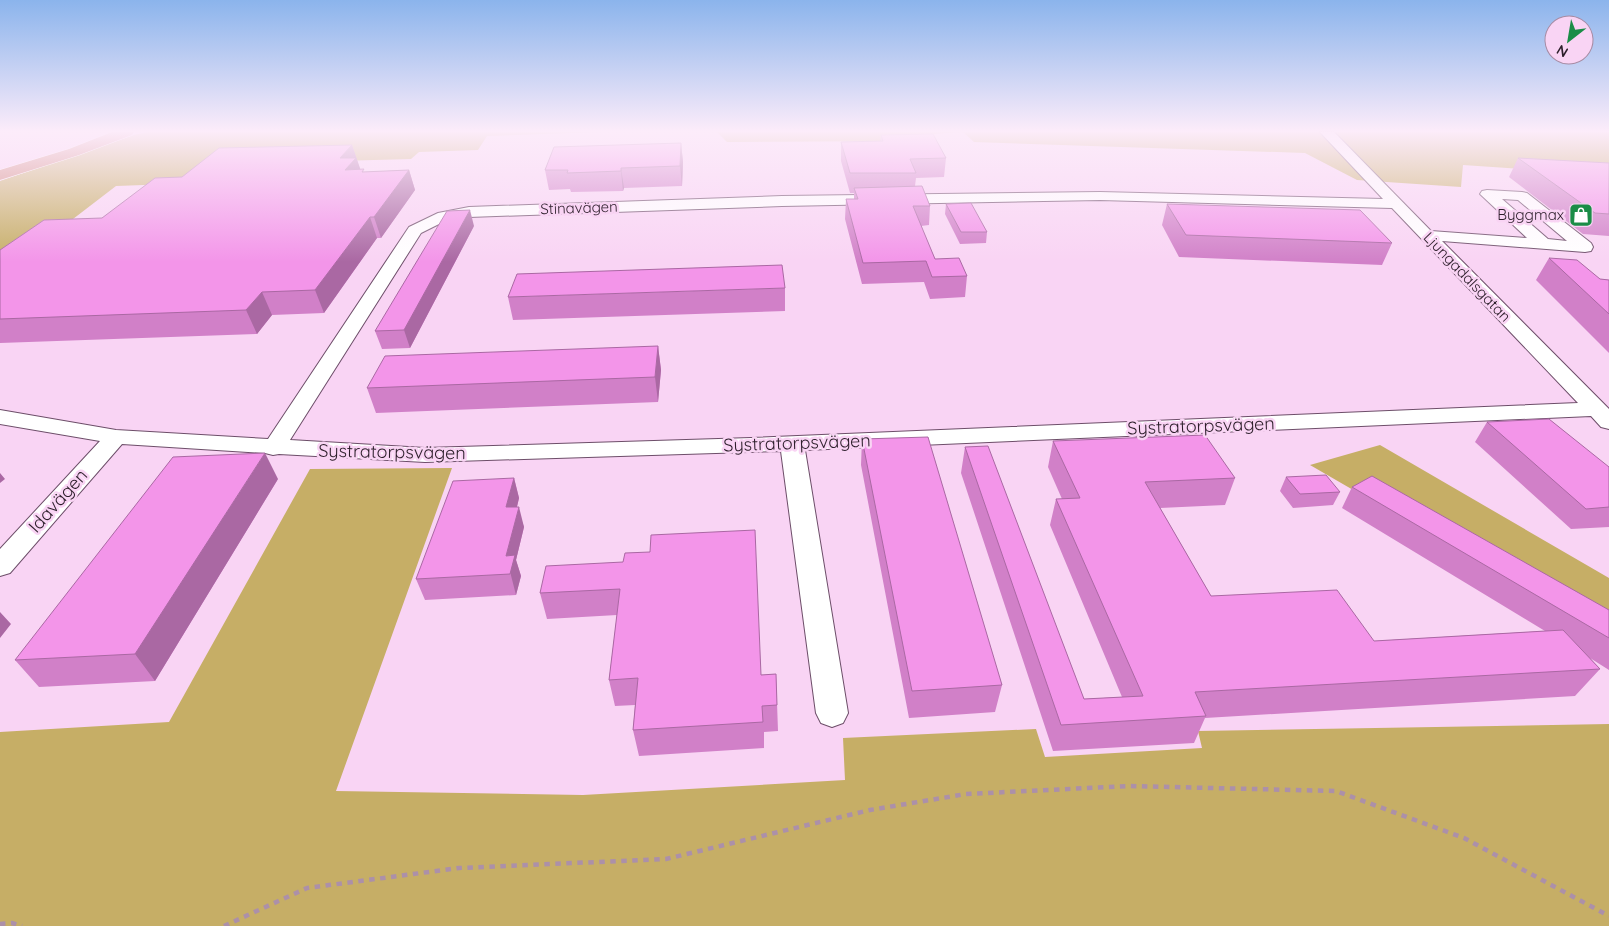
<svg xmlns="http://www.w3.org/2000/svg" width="1609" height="926" font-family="Quicksand,sans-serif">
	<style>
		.green { fill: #c6ae66 }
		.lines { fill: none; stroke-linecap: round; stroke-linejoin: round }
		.minor-casing { stroke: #6d4e69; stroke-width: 2 }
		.highway-casing { stroke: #fff; stroke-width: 1 }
		.path { stroke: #ac90a9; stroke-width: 4.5; stroke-dasharray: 5.5 5.5; stroke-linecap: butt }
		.minor { fill: #fff; fill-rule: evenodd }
		.highway { fill: #ce8376; fill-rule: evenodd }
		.wall { fill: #d180c8 }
		.shaded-wall { fill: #aa68a3 }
		.building { fill: #f395e9; stroke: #aa68a3 }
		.labels { text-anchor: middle; stroke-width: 5; stroke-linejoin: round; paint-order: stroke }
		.far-street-label { font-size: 15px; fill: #2c1e2a; stroke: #f9d4f4 }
		.far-poi-label { font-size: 15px; fill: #2c1e2a; stroke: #f9d4f4; text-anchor: end }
		.street-label { font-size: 18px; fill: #2c1e2a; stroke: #f9d4f4 }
	</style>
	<rect width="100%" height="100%" fill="#f9d4f4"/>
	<!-- green -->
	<path class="green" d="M148 132H599L487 136 478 150 419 152 411 159 222 164 198 183 116 186 0 275V181L134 135Z
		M717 132H960L933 134 906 141 727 142Z
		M963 132H1609V175L1463 165 1461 187 1357 180 1305 153 974 142Z
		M1380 445 1609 578V638L1310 465Z
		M452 468 336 791 583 795 845 780 843 738 1036 729 1045 757 1202 748 1198 731 1609 724V926H0V732L169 722 310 469Z"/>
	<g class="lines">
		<!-- minor casing -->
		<g class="minor-casing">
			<path id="minor" d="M1320 132H1334L1431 231 1527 238 1480 194 1482 191 1487 190 1522 192 1527 193 1591 243 1593 247 1591 251 1585 252 1442 241 1609 409V429L1601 427 1591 416 805 450 848 713 843 723 832 727 821 723 816 713 781 451 425 462 279 454 273 455 265 453 122 444 10 573 0 576V549L100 441 0 424V410L116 430 268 439 409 227 438 213 469 207 782 196 1100 192 1383 199ZM1502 199 1518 200 1567 241 1548 239ZM1100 200 1392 208 1578 403 751 438 425 448 290 440 421 233 447 220 469 217 782 206Z"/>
		</g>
		<!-- highway casing -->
		<g class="highway-casing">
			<path id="highway" d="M112 132H134L132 135 79 155 0 180V170L69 149Z"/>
		</g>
		<!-- path -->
		<path class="path" d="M0 924 12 923 22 926
			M224 926 307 888 459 868 666 859 870 810 966 794 1129 786 1336 791 1464 838 1609 916"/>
		<!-- minor -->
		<use href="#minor" class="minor"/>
		<!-- highway -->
		<use href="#highway" class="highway"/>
	</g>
	<!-- wall -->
	<path class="wall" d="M881 135 946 158 944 177 916 178 915 186 930 206 929 225 921 226 935 259 967 276 965 297 930 299 924 282 862 284 845 219 846 199H854V193H850L841 161V142L880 141Z
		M681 143 683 162 682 186 624 188 623 191 571 192 570 189 549 190 545 170Z
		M352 145 360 169 364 172 409 170 415 190 381 238H377L324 313 272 315 257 334 0 343V250L102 218Z
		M1518 158 1609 163V236L1583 234 1509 177Z
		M946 204 987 232 986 243 960 244 945 214Z
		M1167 204 1392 243 1382 265 1179 257 1162 225Z
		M474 226 410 348 382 349 375 331Z
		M1549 258 1600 279 1609 280V353L1536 280Z
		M785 288V311L513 320 508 297Z
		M658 346 661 370 658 402 376 413 367 388Z
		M1487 422 1609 467V527L1571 529 1475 442Z
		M862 439 1002 685 995 712 909 718 861 465Z
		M1053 441 1235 478 1225 505 1160 508 1211 596 1374 641 1545 631 1342 508 1352 487 1609 610V670L1590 658 1600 669 1575 696 1205 718 1194 743 1053 751 961 473 965 447 1084 699 1122 697 1050 525 1056 499H1062L1048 467Z
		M1286 477 1340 492 1333 505 1293 508 1280 491Z
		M514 478 519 498 517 507 524 527 516 560 521 576 516 595 425 600 416 579Z
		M278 479 155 681 39 687 15 660Z
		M623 562 761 675 776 674 778 731 764 732V748L639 756 633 730 635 705 615 706 609 680 617 615 547 619 540 593Z"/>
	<!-- shaded-wall -->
	<path class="shaded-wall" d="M681 143 683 162 682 186 680 166Z
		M352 145 363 177 352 189 340 158Z
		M621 168 624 188 623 191 621 171Z
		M409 170 415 190 381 238 374 217Z
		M470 210 474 226 410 348 404 330Z
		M370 217 377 238 324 313 315 290Z
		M262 292 272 315 257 334 246 310Z
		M658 346 661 370 658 402 655 377Z
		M265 453 278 479 155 681 135 654Z
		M0 473 5 479 0 483Z
		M514 478 519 498 512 527 506 507Z
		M519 507 524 527 516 560 521 576 516 595 506 556Z
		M0 612 11 624 0 638Z"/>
	<!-- building -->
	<path class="building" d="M933 134 946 158 910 159 916 173H850L841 142 883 141 881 135Z
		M681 143 680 166 621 168V171L567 173 568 170H545L554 147Z
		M352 145 340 158H356L345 170 364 169 362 172 409 170 374 217H370L315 290 262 292 246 310 0 319V250L44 220 102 218 155 178 182 177 219 148Z
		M1518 158 1609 163V214L1595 213Z
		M922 186 930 206H913L935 259 959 258 967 276 932 277 926 261 863 263 846 199H858L854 188Z
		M971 203 987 232H961L946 204Z
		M1167 204 1360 210 1392 243 1186 235Z
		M470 210 404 330 375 331 447 211Z
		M1549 258 1577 260 1600 279 1609 280V314Z
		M782 265 785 288 508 297 517 274Z
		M658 346 655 377 367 388 385 356Z
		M1549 419 1609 467V507L1586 509 1487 422Z
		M1205 435 1235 478 1145 482 1211 596 1337 590 1374 641 1563 630 1600 669 1195 692 1206 716 1061 725 965 447 988 446 1084 699 1143 696 1056 499 1080 498 1053 441Z
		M928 437 1002 685 912 691 862 439Z
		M265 453 135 654 15 660 173 457Z
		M1326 475 1340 492 1300 494 1286 477Z
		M1372 476 1609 610V638L1352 487Z
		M514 478 506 507H519L506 556 515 555 510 574 416 579 453 481Z
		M755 530 761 675 776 674 777 705 762 706 763 722 633 730 638 678 609 680 620 589 540 593 546 566 623 562 625 553 650 552 651 535Z"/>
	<!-- sky -->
	<linearGradient id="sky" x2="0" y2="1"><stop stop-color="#8bb4ec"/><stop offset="0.5" stop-color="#fcecfa"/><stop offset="1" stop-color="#fcecfa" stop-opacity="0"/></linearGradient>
	<rect width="1609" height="262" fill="url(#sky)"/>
	<!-- icons -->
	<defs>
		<g id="shop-square" transform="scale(1.25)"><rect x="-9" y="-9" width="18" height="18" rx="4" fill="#1a8d47" stroke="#f9d4f4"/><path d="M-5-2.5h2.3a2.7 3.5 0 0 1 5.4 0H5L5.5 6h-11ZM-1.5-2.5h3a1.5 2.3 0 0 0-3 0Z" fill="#fff"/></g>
	</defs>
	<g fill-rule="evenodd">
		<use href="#shop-square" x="1581" y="215"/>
	</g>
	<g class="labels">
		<!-- far-street labels -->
		<g class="far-street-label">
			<text transform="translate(579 208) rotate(-2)" y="5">Stinavägen</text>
			<text transform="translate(1467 277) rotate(46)" y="5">Ljungadalsgatan</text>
		</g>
		<!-- far-poi labels -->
		<g class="far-poi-label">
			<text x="1564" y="220">Byggmax</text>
		</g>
		<!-- street labels -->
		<g class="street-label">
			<text transform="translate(1201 426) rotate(-2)" y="6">Systratorpsvägen</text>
			<text transform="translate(797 443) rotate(-2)" y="6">Systratorpsvägen</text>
			<text transform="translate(392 452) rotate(1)" y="6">Systratorpsvägen</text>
			<text transform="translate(58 501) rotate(-48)" y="6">Idavägen</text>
		</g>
	</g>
	<!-- north arrow -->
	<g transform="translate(1569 40) rotate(211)"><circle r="24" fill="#f9d4f4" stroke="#a78ba3"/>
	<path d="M0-4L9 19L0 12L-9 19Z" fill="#1a8d47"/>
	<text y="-8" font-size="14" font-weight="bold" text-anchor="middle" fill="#2c1e2a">N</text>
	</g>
</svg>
